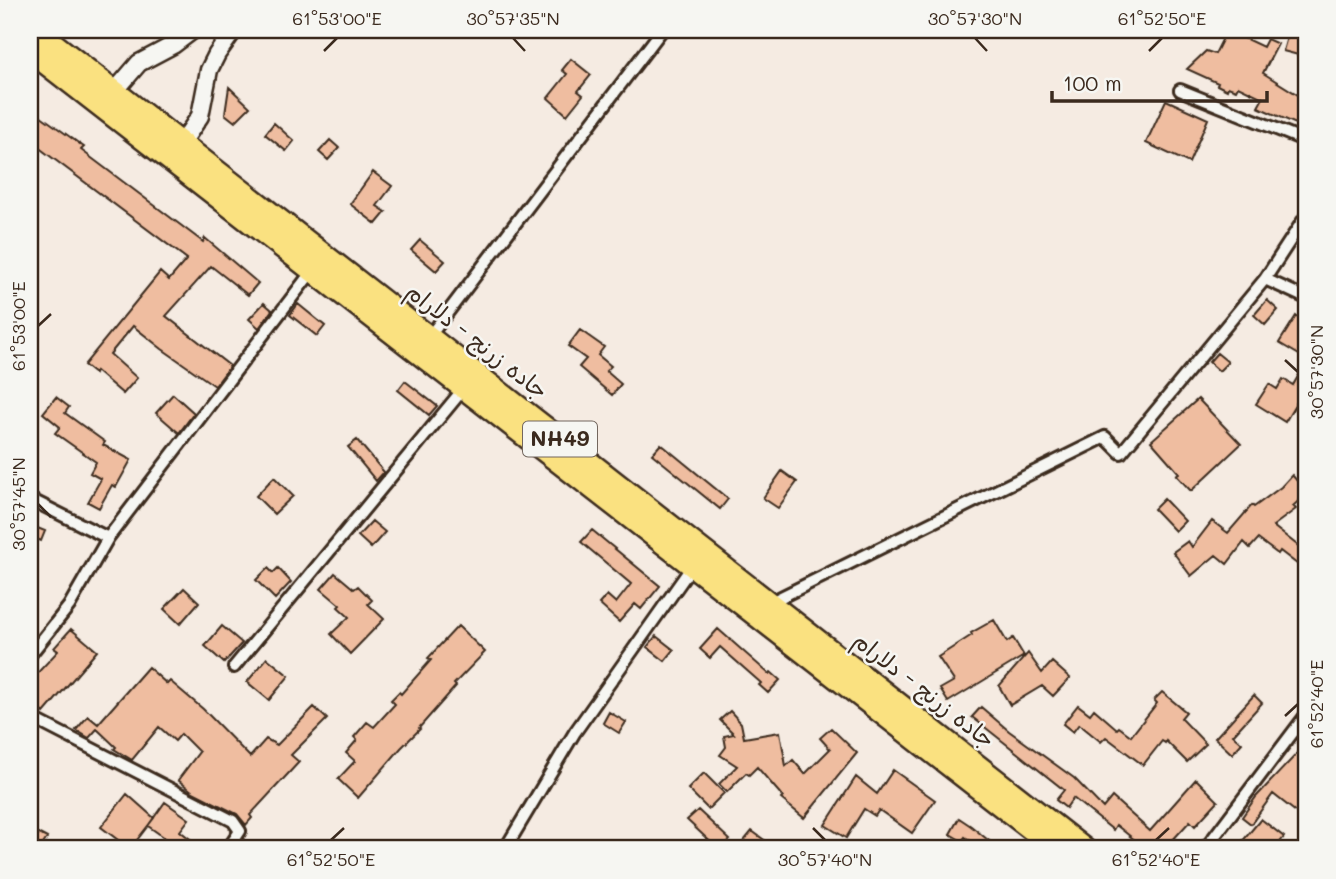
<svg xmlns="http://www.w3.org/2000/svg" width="1336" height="879" font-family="Mali,'Playpen Sans Arabic',sans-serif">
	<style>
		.building { fill: #efbda0; stroke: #3b2a1e; stroke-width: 2 }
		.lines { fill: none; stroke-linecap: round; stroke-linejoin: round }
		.street-casing { stroke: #3b2a1e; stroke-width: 16 }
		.secondary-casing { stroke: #3b2a1e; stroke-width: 21 }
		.highway-casing { stroke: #3b2a1e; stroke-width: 26 }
		.street { stroke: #f6f6f2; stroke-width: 10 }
		.secondary { stroke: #f6f6f2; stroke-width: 16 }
		.highway { stroke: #fae180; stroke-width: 21 }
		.ticks { fill: none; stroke: #3b2a1e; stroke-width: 2.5 }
		.labels { text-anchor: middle; stroke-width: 5; stroke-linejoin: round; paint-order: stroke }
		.shield { fill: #f6f6f2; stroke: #73675e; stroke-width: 2 }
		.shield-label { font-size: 21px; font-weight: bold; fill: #3b2a1e }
		.street-label { font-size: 23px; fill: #3b2a1e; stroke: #f6f6f2 }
		.neatline { fill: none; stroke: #3b2a1e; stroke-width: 2.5 }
		.ticks-label { font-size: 18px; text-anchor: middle; fill: #3b2a1e }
	</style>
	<rect width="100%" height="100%" fill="#f5ebe2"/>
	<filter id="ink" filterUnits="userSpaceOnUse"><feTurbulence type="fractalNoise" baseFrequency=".0143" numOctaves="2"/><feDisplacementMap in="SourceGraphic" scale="14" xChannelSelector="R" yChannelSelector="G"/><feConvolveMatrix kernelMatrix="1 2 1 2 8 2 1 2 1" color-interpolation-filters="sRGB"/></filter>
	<g filter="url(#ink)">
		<!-- building -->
		<path class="building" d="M1227 30 1263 47 1267 39 1278 44 1263 73 1306 100 1296 124 1258 107 1263 98 1238 86 1236 90 1228 87 1227 90 1217 85 1218 83 1187 69 1206 51 1215 54Z
			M1289 30 1306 33V57L1283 51Z
			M571 59 591 75 578 91 583 95 567 115 548 98 567 74 562 70Z
			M229 87 250 107 235 122 225 114Z
			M1166 100 1208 119 1189 163 1146 143Z
			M30 108 84 147 81 150 154 205 203 242 205 238 258 283 248 295 211 266 166 316 230 366 215 386 162 349 133 326 110 354 137 378 123 394 96 371 95 374 84 365 160 272 169 280 187 259 30 141Z
			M274 123 294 141 286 151 265 134Z
			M330 140 339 148 328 160 319 152Z
			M373 172 392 186 377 206 386 212 376 224 350 204Z
			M420 240 445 261 436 271 411 250Z
			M1267 300 1278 310 1265 325 1254 315Z
			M264 303 272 310 259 328 249 319Z
			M298 304 325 326 317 336 290 315Z
			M1296 316 1306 323V359L1279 343Z
			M580 330 604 347 598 355 611 366 606 371 621 384 612 395 579 367 586 359 568 346Z
			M1217 353 1228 362 1219 371 1209 362Z
			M1306 363V387L1285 422 1256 404 1269 384 1277 389 1283 379 1293 385Z
			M405 381 437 406 429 415 398 390Z
			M173 394 194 413 179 433 156 413Z
			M56 397 69 407 65 413 105 442 103 445 131 460 116 487 112 485 99 508 88 502 101 479 90 473 96 462 55 433 60 427 43 413Z
			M1198 399 1241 444 1191 491 1176 475 1179 473 1151 441Z
			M357 440 384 472 376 481 348 447Z
			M661 444 728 499 720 509 652 454Z
			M782 471 797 482 778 508 763 498Z
			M1292 475 1306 491V494L1293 506 1296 509 1273 526 1306 552V571L1280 551 1278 554 1258 539 1250 548 1244 542 1227 564 1216 555 1191 576 1173 552 1188 541 1192 547 1212 521 1228 533 1252 505 1254 507 1281 487Z
			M274 477 293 496 274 514 256 496Z
			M1164 499 1185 521 1175 531 1154 509Z
			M372 521 385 532 371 548 358 536Z
			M30 525 45 531 41 541 30 536Z
			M592 530 660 586 641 609 635 604 619 622 599 604 607 595 616 603 631 584 581 542Z
			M268 568 273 573 278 568 291 582 275 599 256 580Z
			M335 573 354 589 358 586 372 600 368 604 384 619 350 654 331 634 349 617 338 607 340 605 321 589Z
			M184 588 199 602 180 624 164 609Z
			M994 620 1007 642 1013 638 1024 656 948 702 940 689 954 681 938 657 972 635 971 633Z
			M222 626 242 643 224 663 205 646Z
			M458 626 485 652 454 684 456 686 419 728 420 729 401 748 358 798 338 779 355 761 346 753 357 740 354 737 367 722 374 727 395 704 391 700 399 692 401 694 431 660 428 658Z
			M71 629 97 651 44 713 30 700V681L58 651 54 648Z
			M718 629 769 674 771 672 780 680 768 693 759 685 761 683 720 647 710 658 700 649Z
			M656 636 674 650 665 661 647 647Z
			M1028 653 1042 673 1052 662 1070 678 1053 696 1042 686 1010 705 999 686Z
			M267 658 289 676 269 700 247 682Z
			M148 667 167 684 170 681 203 709 250 757 266 739 277 745 314 707 327 719 291 755 299 762 250 815 252 818 246 825 237 814 193 792 178 780 199 752 181 734 175 741 159 727 132 760 114 749 116 747 97 729 89 738 76 730 88 716 98 724Z
			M1162 692 1186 712 1181 718 1206 744 1187 762 1166 741 1165 743 1162 741 1143 765 1106 737 1101 742 1079 724 1073 732 1063 724 1078 705 1090 714 1094 709 1117 729 1119 727 1131 736 1157 703 1154 700Z
			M1254 695 1262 703 1233 735 1242 743 1232 754 1215 738Z
			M981 707 1009 731 1074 778 1103 808 1112 797 1150 831 1196 779 1218 801 1195 826 1190 821 1170 843 1176 849H1146L1116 825 1113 830 1073 798 1066 808 1056 800 1064 790 972 717Z
			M730 711 741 723 744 738 780 732 786 766 793 760 805 774 830 749 820 738 831 728 857 753 804 818 781 799 783 797 757 767 749 775 746 773 727 792 719 784 737 766 720 755 726 747 724 736 734 734 720 720Z
			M609 712 626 722 619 733 603 723Z
			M1306 744V820L1273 794 1251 824 1242 817 1256 797Z
			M893 770 935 800 912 833 879 810 875 816 864 809 846 838 825 825 856 777 877 794Z
			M704 773 724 793 708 809 688 789Z
			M127 794 154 818 130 849 101 827Z
			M165 802 189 819 180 831 203 849H172L175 845 148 826Z
			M698 810 730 840 721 849H718L687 820Z
			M959 818 971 826 999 849H982L965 837 962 841 950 834Z
			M1261 819 1284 837 1275 849H1236Z
			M30 829 47 838 40 849 30 845Z
			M752 831 767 842 761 849H752L743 842Z"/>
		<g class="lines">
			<!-- street casing -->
			<g class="street-casing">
				<path id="street" d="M1180 90 1306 141
					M1265 279 1306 298
					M429 337 662 30
					M30 499 108 538
					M769 603 1105 437 1121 453 1265 279 1306 216
					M30 655 69 606 108 538 313 270
					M234 667 465 387
					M30 717 233 821 240 831 228 849
					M682 848 683 849
					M505 849 575 732 693 565
					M1205 849 1306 715"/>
			</g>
			<!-- secondary casing -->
			<g class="secondary-casing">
				<path id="secondary" d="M109 98 139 63 173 45 193 30
					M175 153 200 116 209 70 217 54 234 30"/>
			</g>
			<!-- highway casing -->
			<g class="highway-casing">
				<path id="highway" d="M36 30 1084 849
					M30 51 1057 849"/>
			</g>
			<!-- street -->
			<use href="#street" class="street"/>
			<!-- secondary -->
			<use href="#secondary" class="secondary"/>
			<!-- highway -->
			<use href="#highway" class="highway"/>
		</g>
	</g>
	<!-- ticks -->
	<path class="ticks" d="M513 38 525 51M975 38 987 51M324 51 337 38M1149 51 1162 38M38 326 51 314M1285 360 1298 372M38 504 51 517M1285 716 1298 704M813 828 825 840M331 840 344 828M1156 840 1169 828"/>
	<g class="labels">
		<!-- shield labels -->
		<rect class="shield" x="523" y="421.5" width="74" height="35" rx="5"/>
		<g class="shield-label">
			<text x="560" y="446">NH49</text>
		</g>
		<!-- street labels -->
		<g class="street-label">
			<text transform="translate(477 341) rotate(38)" y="8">جاده زرنج - دلارام</text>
			<text transform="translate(924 690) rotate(38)" y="8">جاده زرنج - دلارام</text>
		</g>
	</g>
	<!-- margin -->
	<rect width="1336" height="879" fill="none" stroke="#f6f6f2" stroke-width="77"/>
	<!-- scale -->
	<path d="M1052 91v10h215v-10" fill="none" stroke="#3b2a1e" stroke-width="3.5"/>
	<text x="1063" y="91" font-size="21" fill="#3b2a1e" stroke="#f6f6f2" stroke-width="5" paint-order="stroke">100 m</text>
	<rect x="38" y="38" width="1260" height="802" class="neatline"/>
	<g class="ticks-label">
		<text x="337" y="25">61°53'00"E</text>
		<text x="513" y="25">30°57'35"N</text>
		<text x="975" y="25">30°57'30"N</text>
		<text x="1162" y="25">61°52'50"E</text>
		<text transform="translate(19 326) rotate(-90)" y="6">61°53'00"E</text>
		<text transform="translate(1317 372) rotate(-90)" y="6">30°57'30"N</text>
		<text transform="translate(19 504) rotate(-90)" y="6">30°57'45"N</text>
		<text transform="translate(1317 704) rotate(-90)" y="6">61°52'40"E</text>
		<text x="331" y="866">61°52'50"E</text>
		<text x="825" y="866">30°57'40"N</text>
		<text x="1156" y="866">61°52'40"E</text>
	</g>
</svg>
